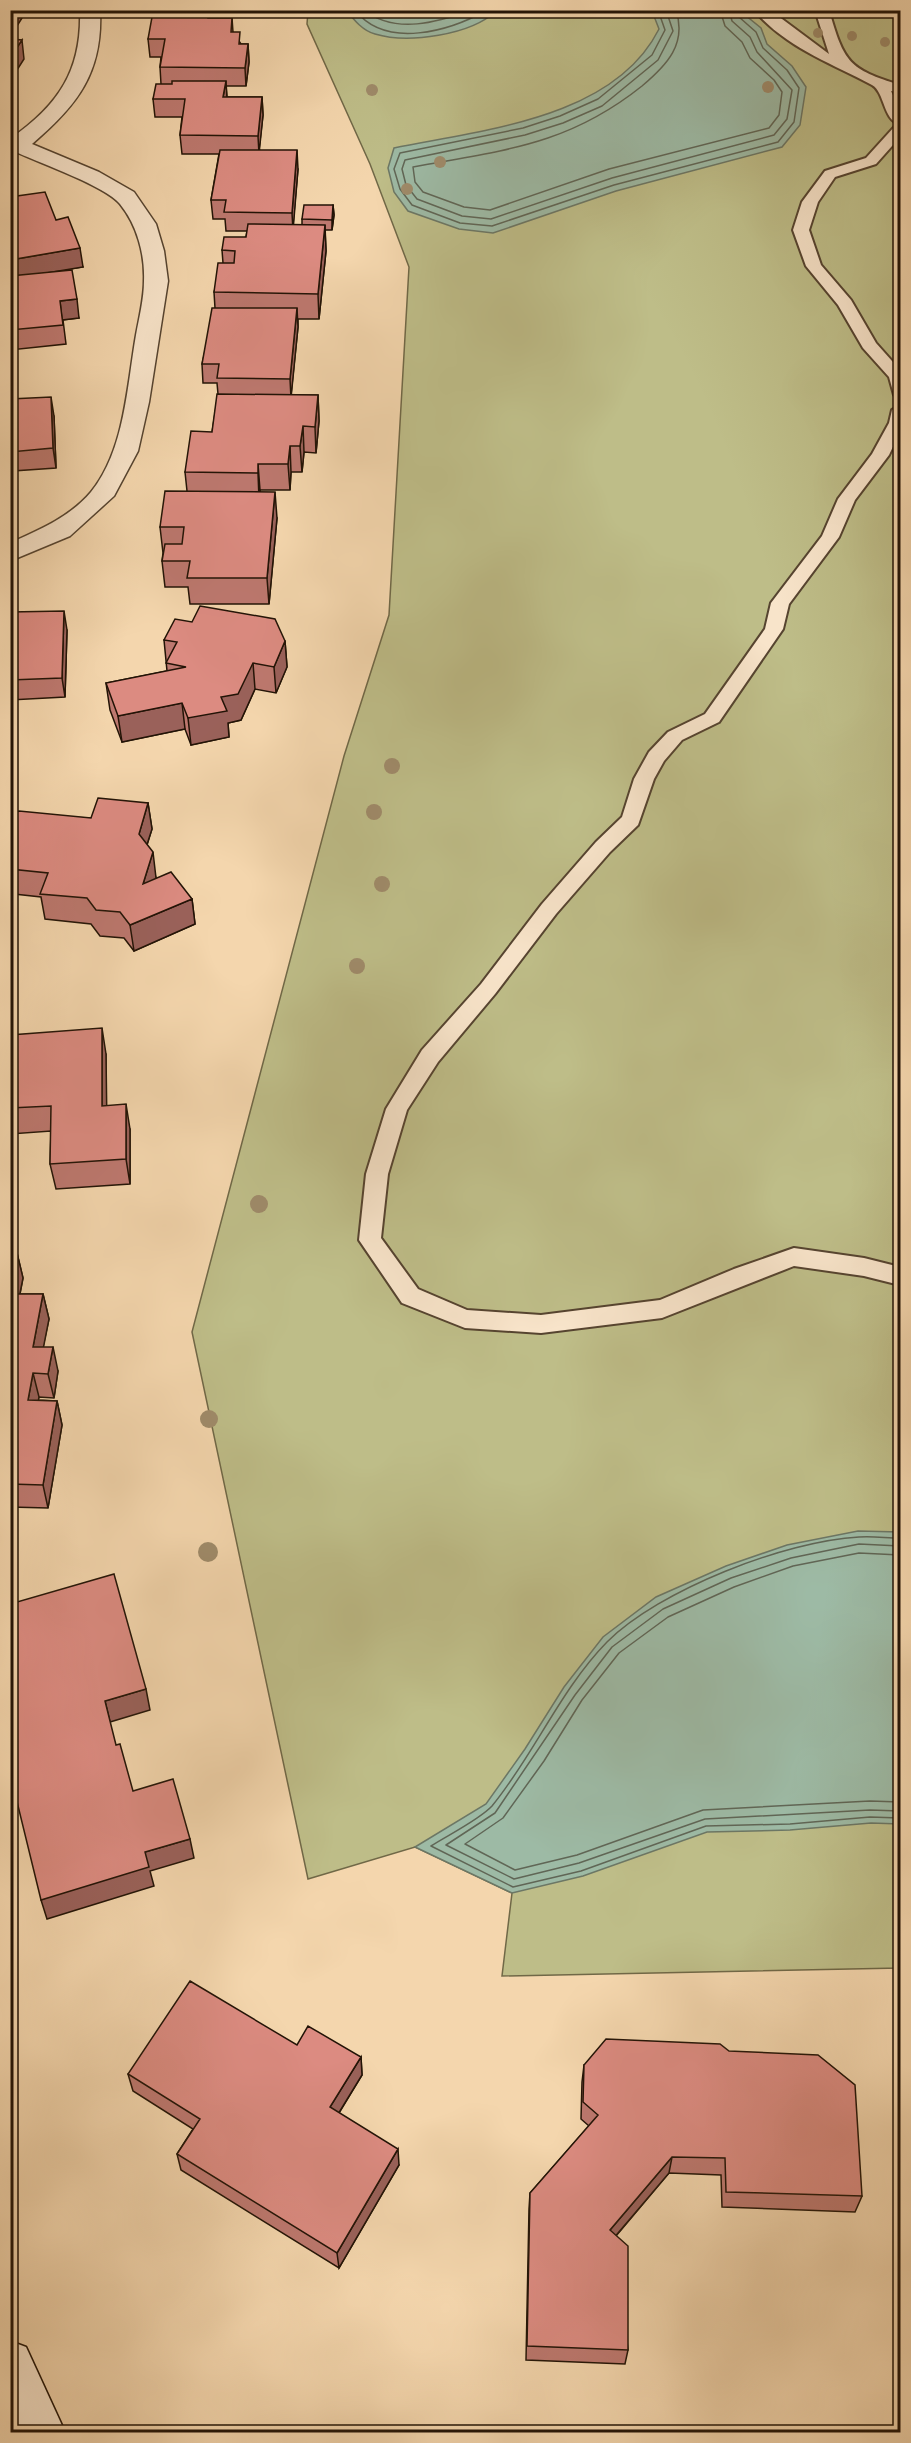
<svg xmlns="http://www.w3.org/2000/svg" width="911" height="2443" font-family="'IM FELL DW Pica',serif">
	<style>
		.green { fill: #bebd88; stroke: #706847; stroke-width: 1.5 }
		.water { fill: #9dbaa5; stroke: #6c7765; stroke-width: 1.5 }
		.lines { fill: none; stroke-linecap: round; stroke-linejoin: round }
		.shore { stroke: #606656; stroke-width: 1.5 }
		.lane-casing { stroke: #564430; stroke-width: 4 }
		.street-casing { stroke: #564430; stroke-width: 3 }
		.secondary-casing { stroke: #221306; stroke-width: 3 }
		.lane { fill: #f8e4ca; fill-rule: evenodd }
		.street { fill: #f8e4ca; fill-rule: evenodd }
		.secondary { fill: #f8e4ca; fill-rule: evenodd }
		.tree { fill: #9f8b6a }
		.wall { fill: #bd786f; stroke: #221306; stroke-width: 1.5 }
		.shaded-wall { fill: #9a615a; stroke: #221306; stroke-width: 1.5 }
		.building { fill: #dc8b81; stroke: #221306; stroke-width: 1.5 }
	</style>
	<rect width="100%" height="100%" fill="#f4d6ad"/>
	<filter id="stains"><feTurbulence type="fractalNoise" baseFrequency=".00333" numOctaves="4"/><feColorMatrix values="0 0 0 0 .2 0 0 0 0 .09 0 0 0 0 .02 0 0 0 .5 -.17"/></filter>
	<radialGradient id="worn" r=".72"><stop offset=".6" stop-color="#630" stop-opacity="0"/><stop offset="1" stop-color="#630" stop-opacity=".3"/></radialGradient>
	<!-- green -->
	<path class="green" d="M308 11H900V1968L502 1976 512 1893 415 1847 308 1879 192 1332 344 756 389 615 409 267 370 164 307 24Z"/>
	<!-- water -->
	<path class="water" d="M347 11H496C471 35 408 44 375 34 363 31 354 20 347 11Z
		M652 11H740L761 28 767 44 792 66 806 87 800 125 782 147 616 191 493 233 459 229 408 211 394 192 388 168 394 148C482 130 614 119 659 29Z
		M858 1531 900 1532V1824L871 1823 790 1830 707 1832 583 1876 512 1893 415 1847 486 1804 525 1749 564 1687 603 1637 656 1597 726 1566 787 1545Z"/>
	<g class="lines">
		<!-- shore -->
		<path class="shore" d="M355 10C386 50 450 31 487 10
			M364 10C395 35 438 22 473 10
			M379 10 401 15 446 10
			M658 10 665 30 652 55 598 99 560 116 523 128 400 153 394 169 400 189 412 205 460 223 492 226 614 185 778 142 794 122 799 88 787 70 763 48 756 32 739 17 737 10
			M666 10 673 31 658 60 602 106 563 123 525 135 405 160 402 169 406 185 417 199 462 216 491 219 612 178 774 135 787 119 792 90 757 52 750 37 732 21 729 10
			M676 10C687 44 667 65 642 86 567 146 503 150 413 167L415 182 423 192 464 207 490 210 609 169 769 128 779 115 782 92 774 80 750 58 742 42 725 26 720 10
			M900 1538C887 1538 873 1536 859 1537 785 1541 659 1590 607 1642 560 1690 534 1755 492 1806 479 1820 448 1835 431 1846L513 1887 581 1871 706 1826 790 1824 870 1817 900 1818
			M900 1546 859 1544 791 1558 731 1578 663 1609 612 1647 575 1695 495 1813 446 1845 514 1879 579 1863 705 1819 870 1810 900 1811
			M900 1555 859 1553 793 1566 734 1587 668 1617 619 1653 582 1700 544 1761 503 1818 465 1844 515 1870 577 1855 703 1810 870 1801 900 1802"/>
		<!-- lane casing -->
		<g class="lane-casing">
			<path id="lane" d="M754 10H770L829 54 815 10H829C844 63 849 69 900 85V93L891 91 900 110V124C883 121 885 92 872 85 831 63 785 47 754 10Z
				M900 125V137L876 164 835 177 818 202 809 230 821 265 851 300 876 343 900 370V396L894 395 889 377 863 348 838 305 806 266 793 230 802 202 825 171 866 158 895 126Z
				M900 405V432L889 455 855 500 839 537 789 604 783 629 719 722 682 740 664 761 654 779 638 825 610 852 556 914 495 994 438 1062 407 1110 388 1174 381 1238 418 1289 467 1310 541 1315 660 1300 734 1269 794 1248 864 1258 900 1267V1285L864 1276 794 1266 662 1318 541 1333 465 1328 402 1303 359 1240 366 1174 386 1109 422 1050 481 984 542 904 596 842 622 817 634 779 649 752 668 732 705 714 765 629 771 603 822 536 838 499 872 454 889 423 892 410Z"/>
		</g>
		<!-- street casing -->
		<g class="street-casing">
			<path id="street" d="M80 10H100C103 72 78 105 32 144L99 172 134 192 156 224 164 251 168 281 149 402 138 451 114 496 70 536 10 561V543C39 530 70 517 91 492 125 450 127 386 136 335 139 318 144 299 144 281 145 254 137 225 120 204 105 186 42 164 18 153L10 155V139C59 105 82 70 80 10Z"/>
		</g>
		<!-- secondary casing -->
		<g class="secondary-casing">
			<path id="secondary" d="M10 2341 26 2347 65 2432H19L10 2415Z"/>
		</g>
		<!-- lane -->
		<use href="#lane" class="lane"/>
		<!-- street -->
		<use href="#street" class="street"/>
		<!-- secondary -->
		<use href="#secondary" class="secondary"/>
	</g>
	<!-- trees -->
	<g class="tree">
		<circle cx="818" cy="33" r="5"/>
		<circle cx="852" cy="36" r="5"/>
		<circle cx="885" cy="42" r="5"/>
		<circle cx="768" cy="87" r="6"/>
		<circle cx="372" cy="90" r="6"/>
		<circle cx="440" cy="162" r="6"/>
		<circle cx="407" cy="189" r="6"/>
		<circle cx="392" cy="766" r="8"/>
		<circle cx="374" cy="812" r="8"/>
		<circle cx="382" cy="884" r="8"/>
		<circle cx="357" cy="966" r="8"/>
		<circle cx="259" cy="1204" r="9"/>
		<circle cx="209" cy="1419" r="9"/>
		<circle cx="208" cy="1552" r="10"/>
	</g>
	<!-- wall -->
	<path class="wall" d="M160 10H224L223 18H232L233 32 241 44H248L249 62 246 86H226L227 97H262L263 115 259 150 298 169 293 225H302V219L333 205 334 215 332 230H325L326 251 319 319H298V327L291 395H318L319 421 316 453 304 452 302 472H291L290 490H260V492L277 518 269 604H190L188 587H165L162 561 163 553 160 527 187 491 185 472 212 432 218 394 217 383H203L202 364 215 308 214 292 223 263 222 250 246 237 247 231H226L225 219H213L211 200 219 154H182L180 135 182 117H155L153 99 161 84 160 67 161 57H150L148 39 161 17Z
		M10 197 56 220 83 267 58 271 79 318 63 320 66 344 10 350Z
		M10 399 54 416 56 468 13 471V484H10Z
		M10 612 67 630 65 697 10 700Z
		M164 640 285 641 287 667 276 693 255 689 241 720 228 723 229 737 191 745 185 729 122 742 110 710 106 683 167 671Z
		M148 803 152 829 147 845 156 878 192 899 195 924 134 951 124 938 100 936 91 924 45 919 41 897 14 894 10 890V815L91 818Z
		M10 1035 106 1054V1105L130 1129V1184L56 1189 50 1164 51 1131 10 1134Z
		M10 1253H17L23 1278 20 1294H43L49 1319 43 1347 58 1371 54 1398 39 1397 38 1400 57 1401 62 1425 48 1508 10 1507Z
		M297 2045 361 2057 362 2075 339 2113 399 2165 339 2268 181 2170 177 2154 193 2129 133 2091 128 2074Z
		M584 2065 862 2196 855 2212 722 2207 721 2175 669 2173 616 2236 628 2350 625 2364 526 2360 529 2209 530 2193 589 2126 581 2119 582 2082Z"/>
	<!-- shaded-wall -->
	<path class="shaded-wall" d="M13 10H21L22 18 10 37V14Z
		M22 40 24 59 10 81V58Z
		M248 44 249 62 246 86 245 68Z
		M226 81 227 99 223 97Z
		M262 97 263 115 259 154 258 136Z
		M297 150 298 169 293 231 292 213Z
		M333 205 334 215 332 230V220Z
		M325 225 326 251 319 319 318 294Z
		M80 248 83 267 10 279V260Z
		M77 299 79 318 62 320 60 301Z
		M297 308 298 327 291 398 290 379Z
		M318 395 319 421 316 453 315 427Z
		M51 397 54 416 56 468 53 448Z
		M303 426 304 452 302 472 300 446Z
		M290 446 291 472 290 490 288 464Z
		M10 456 13 471V484L10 467Z
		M258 464 260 490 259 499 258 473Z
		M275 492 277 518 269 604 267 578Z
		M64 611 67 630 65 697 62 678Z
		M285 641 287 667 276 693 274 667Z
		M253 663 255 689 241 720 228 723 229 737 191 745 188 718 221 697Z
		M182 703 185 729 122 742 118 716Z
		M148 803 152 829 142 860 139 834Z
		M153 852 156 878 147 909 143 884Z
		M192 899 195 924 134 951 130 925Z
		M102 1028 106 1054 107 1131 102 1106Z
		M126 1104 130 1129V1184L126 1159Z
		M17 1253 23 1278 15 1318 10 1298V1288Z
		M43 1294 49 1319 39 1370 33 1347Z
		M53 1347 58 1371 54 1398 48 1374Z
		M33 1373 39 1397 34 1423 28 1400Z
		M57 1401 62 1425 48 1508 43 1485Z
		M146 1689 150 1710 110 1722 105 1701Z
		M190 1839 194 1858 150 1871 154 1886 47 1919 41 1900 145 1852Z
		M361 2057 362 2075 332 2124 330 2107Z
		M398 2149 399 2165 339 2268 337 2253Z
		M672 2157 669 2173 607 2246 610 2230Z"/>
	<!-- building -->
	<path class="building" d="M184 10H209L208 18H232L231 32H240L239 44H248L245 68 160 67 165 39H148L152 17H183Z
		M10 39 22 40 10 58Z
		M172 81H226L223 97H262L258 136 180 135 185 99H153L156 84H172Z
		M220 150H297L292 213 224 212 226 200H211Z
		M45 192 56 220 68 217 80 248 10 260V197Z
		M304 205H333L332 220 302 219Z
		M248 224 325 225 318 294 214 292 218 263H234L235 251 222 250 224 237H246Z
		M72 270 77 299 60 301 63 325 10 330V276Z
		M212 308H297L290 379 217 378 219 364H202Z
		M217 394 318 395 315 427 303 426 300 446H290L288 464H258V473L185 472 191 431 212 432Z
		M51 397 53 448 10 452V399Z
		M165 491 275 492 267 578H187L190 561H162L165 544H182L184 527H160Z
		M200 606 275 619 285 641 274 667 253 663 238 694 221 697 227 711 188 718 182 703 118 716 106 683 186 667 166 663 177 642 164 640 175 619 192 622Z
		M64 611 62 678 10 680V612Z
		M98 798 148 803 139 834 153 852 143 884 171 872 192 899 130 925 120 912 96 910 87 898 40 894 48 873 10 869V815L19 811 91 818Z
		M102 1028V1106L126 1104V1159L50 1164 51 1106 10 1108V1035Z
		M10 1253H17L10 1288Z
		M10 1294H43L33 1347H53L48 1374 33 1373 28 1400 57 1401 43 1485 10 1484Z
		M114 1574 146 1689 105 1701 116 1745 120 1744 133 1791 173 1779 190 1839 145 1852 149 1867 41 1900 10 1773V1604Z
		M190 1981 297 2045 308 2026 361 2057 330 2107 398 2149 337 2253 177 2154 200 2119 128 2074Z
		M606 2039 720 2044 729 2051 818 2055 855 2085 862 2196 726 2192 725 2158 672 2157 610 2230 628 2246V2350L527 2346 530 2193 598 2115 583 2102 584 2065Z"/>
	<!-- margin -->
	<rect width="911" height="2443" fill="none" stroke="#f4d6ad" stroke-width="36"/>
	<rect x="12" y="12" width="887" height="2419" fill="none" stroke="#221306" stroke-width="3"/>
	<rect x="18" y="18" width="875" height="2407" fill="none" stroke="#221306" stroke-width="1.5"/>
	<rect width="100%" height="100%" filter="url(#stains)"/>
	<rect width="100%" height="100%" fill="url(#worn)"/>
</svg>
